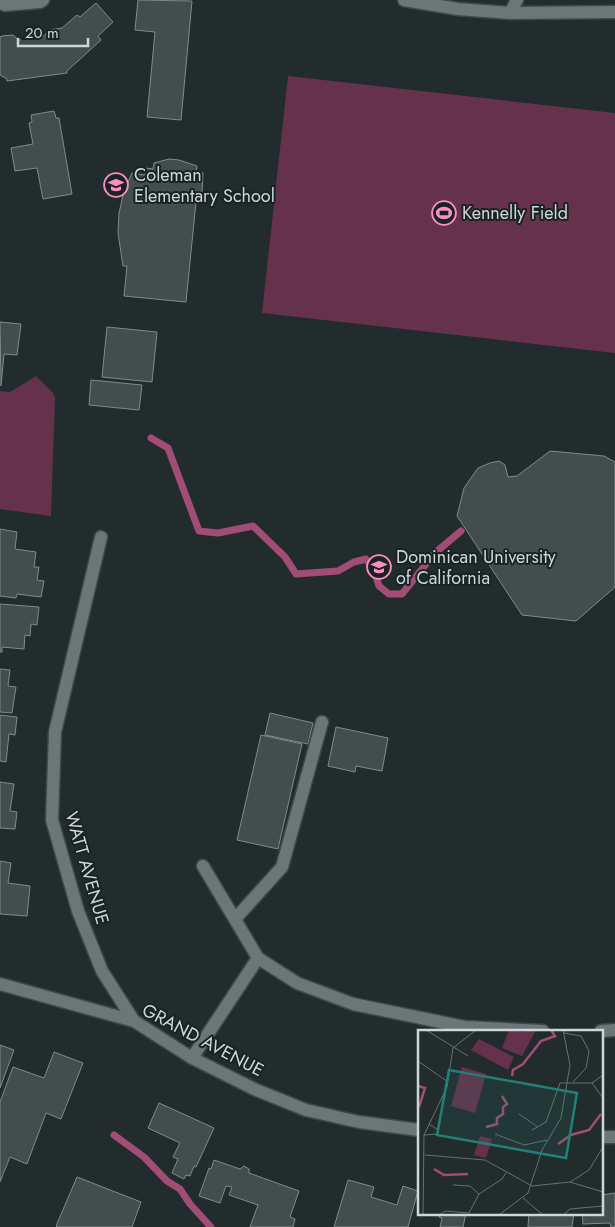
<svg xmlns="http://www.w3.org/2000/svg" width="615" height="1227" font-family="Jost,sans-serif">
	<style>
		.green { fill: #66314a }
		.lines { fill: none; stroke-linecap: round; stroke-linejoin: round }
		.stream { stroke: #a24d76; stroke-width: 7 }
		.building { fill: #434d4d; stroke: #7f8b8b }
		.minor-casing { stroke: #3f4747; stroke-width: 15 }
		.minor { stroke: #6b7676; stroke-width: 12 }
		.labels { text-anchor: middle; stroke-width: 4; stroke-linejoin: round; paint-order: stroke }
		.poi-label { font-size: 18px; fill: #cfd6d6; stroke: #192323; text-anchor: start }
		.street-label { font-size: 18px; fill: #cfd6d6; stroke: #192323 }
		.inset-river { fill: none; stroke: #a24d76; stroke-width: 2.5 }
		.inset-road { fill: none; stroke: #687070; stroke-width: 1 }
		.view { fill: #228078; fill-opacity: 0.15; stroke: #228078; stroke-width: 2.5 }
		.inset-edge { fill: none; stroke: #cfd6d6; stroke-width: 2.5 }
	</style>
	<rect width="100%" height="100%" fill="#232c2c"/>
	<!-- green -->
	<path class="green" d="M288 76 615 113V353L262 313Z
		M36 376 53 393 55 398 51 516 0 509V391L10 392Z"/>
	<g class="lines">
		<!-- stream -->
		<path class="stream" d="M151 438 168 448 199 531 218 533 253 526 285 557 296 574 338 571 354 562 366 559 374 570 379 586 389 594H402L435 553 461 531
			M114 1135 144 1157 167 1181 180 1189 190 1204 211 1227"/>
	</g>
	<!-- building -->
	<path class="building" d="M138 0 192 1 181 120 147 117 155 32 135 30Z
		M96 3 113 22 98 36 101 40 67 71V73L7 81V79L0 75V37L2 36 13 35 19 40 44 36 49 30 62 28 77 15 80 17Z
		M54 111 56 118H59L72 194 43 199 37 168 15 171 11 148 33 144 29 123 32 122 31 115Z
		M169 159 179 160 197 166 196 172 203 173 202 192H197L186 302 124 296 127 266H123L118 233 119 213 124 191 132 173 145 175V168L153 169 154 163Z
		M0 322 21 324 17 355 4 354 1 386Z
		M107 327 157 332 152 382 102 377Z
		M91 380 142 385 139 410 89 405Z
		M550 451 604 456 615 462V587L576 621 522 615 457 516 464 488 478 468 490 463 499 461 505 465 508 477 517 476Z
		M0 529 17 532 15 549 36 552 34 567H39L37 580 44 581 41 597 17 594 16 598 0 596Z
		M0 604 39 607 37 625 31 624 30 636 25 635 24 649 2 647V652H0Z
		M0 669 10 670 8 686 16 687 12 713 0 712Z
		M270 713 313 723 308 744 265 735Z
		M0 715 17 717 15 735 9 734 6 762 0 761Z
		M336 727 388 738 382 771 356 766 355 772 328 766Z
		M261 735 302 744 278 849 237 840Z
		M0 782 14 784 10 811 17 812 15 829 0 828Z
		M0 861 11 863 8 883 30 886 27 916 0 914Z
		M0 1045 14 1050 0 1088Z
		M54 1052 83 1063 61 1119 46 1113 27 1164 10 1157 0 1182V1102L13 1067 44 1078Z
		M159 1103 214 1128 196 1167 194 1166 190 1176 186 1175 184 1179 172 1173 178 1159 173 1157 180 1143 148 1128Z
		M214 1160 240 1169 244 1166 249 1169V1173L299 1191 290 1217 295 1219 293 1227H250L258 1205 229 1195 232 1187 226 1186 220 1203 199 1196 209 1168 211 1169Z
		M77 1177 141 1202 132 1227H57L56 1226Z
		M348 1180 374 1187 371 1197 397 1205 403 1186 418 1191 408 1227H334Z
		M615 1193V1227H611L610 1223 583 1224 582 1213H601V1195Z
		M440 1213H466L463 1227H440L442 1218 439 1217Z
		M529 1213H574L572 1227H528Z"/>
	<g class="lines">
		<!-- minor casing -->
		<g class="minor-casing">
			<path id="minor" d="M404 0 458 9 510 13 615 12
				M0 3 5 5 40 2 43 0
				M510 13 517 0
				M101 537 55 732 52 820 78 911 102 971 134 1021
				M203 866 258 958 297 983 353 1004 465 1027 543 1031
				M235 919 282 867 322 722
				M0 984 134 1021 192 1058 254 1089 306 1110 359 1122 419 1130
				M601 1031 615 1030
				M192 1058 258 958
				M601 1137H615"/>
		</g>
		<!-- minor -->
		<use href="#minor" class="minor"/>
	</g>
	<!-- icons -->
	<defs>
		<g id="school-ring" transform="scale(1.25)"><circle r="9.5" fill="#192323" stroke="#fc8fc2" stroke-width="1.5"/><path d="M0-5L7-2L0 1L-7-2ZM-4 1L0 2.5L4 1V4Q0 6-4 4Z" fill="#fc8fc2"/></g>
		<g id="stadium-ring" transform="scale(1.25)"><circle r="9.5" fill="#192323" stroke="#fc8fc2" stroke-width="1.5"/><path d="M0-5a6.5 5 0 1 0 0 10a6.5 5 0 1 0 0-10ZM-3.5-1.8h7v3.6h-7Z" fill="#fc8fc2"/></g>
		<g id="university-ring" transform="scale(1.25)"><circle r="9.5" fill="#192323" stroke="#fc8fc2" stroke-width="1.5"/><path d="M0-5L7-2L0 1L-7-2ZM-4 1L0 2.5L4 1V4Q0 6-4 4Z" fill="#fc8fc2"/></g>
	</defs>
	<g fill-rule="evenodd">
		<use href="#school-ring" x="116" y="185"/>
		<use href="#stadium-ring" x="444" y="213"/>
		<use href="#university-ring" x="379" y="567"/>
	</g>
	<g class="labels">
		<!-- poi labels -->
		<g class="poi-label">
			<text x="134" y="181">Coleman<tspan x="134" dy="21">Elementary School</tspan></text>
			<text x="462" y="219">Kennelly Field</text>
			<text x="396" y="563">Dominican University<tspan x="396" dy="21">of California</tspan></text>
		</g>
		<!-- street labels -->
		<g class="street-label">
			<text transform="translate(87 868) rotate(74)" y="6">WATT AVENUE</text>
			<text transform="translate(203 1040) rotate(28)" y="6">GRAND AVENUE</text>
		</g>
	</g>
	<!-- overview -->
	<g transform="translate(418 1030)">
		<rect width="185" height="185" fill="#232c2c"/>
		<path d="M91 0H118L104 26 84 18ZM61 9 96 27 90 40 53 20ZM44 37 68 44 57 83 33 76ZM62 106 74 109 68 128 56 125Z" fill="#66314a"/>
		<path class="inset-river" d="M94 46 95 40 105 34 123 11 137 6 133 0M0 56 7 58 1 77M68 97 79 94V88L85 84V77L89 74 84 66M140 114 153 105 171 100 183 84M16 139 26 145 50 144"/>
		<path class="inset-road" d="M8 0 50 26M146 3 163 6 171 21 168 38 155 52M0 31 30 52M174 53 185 68M101 84 120 97M114 100 128 92 142 53H174L185 45M77 104 106 115 129 110M6 105 20 104V100L11 94M7 125 67 130 114 156 152 152 185 162M152 152 171 140 185 117M35 155 52 156 61 164M0 159V185M105 168 125 185M5 185 6 105 29 57 35 18 58 0M21 185 27 181 51 183 61 164 84 149 88 143M81 185 110 163 124 120 143 88 152 35 145 0M145 185 152 179 185 176"/>
		<path class="view" d="M31 40 159 63 148 128 19 105Z"/>
		<rect width="185" height="185" class="inset-edge"/>
	</g>
	<!-- scale -->
	<path d="M18 38v8h70v-8" fill="none" stroke="#cfd6d6" stroke-width="2.5"/>
	<text x="25" y="38" font-size="15" fill="#cfd6d6" stroke="#192323" stroke-width="4" paint-order="stroke">20 m</text>
</svg>
